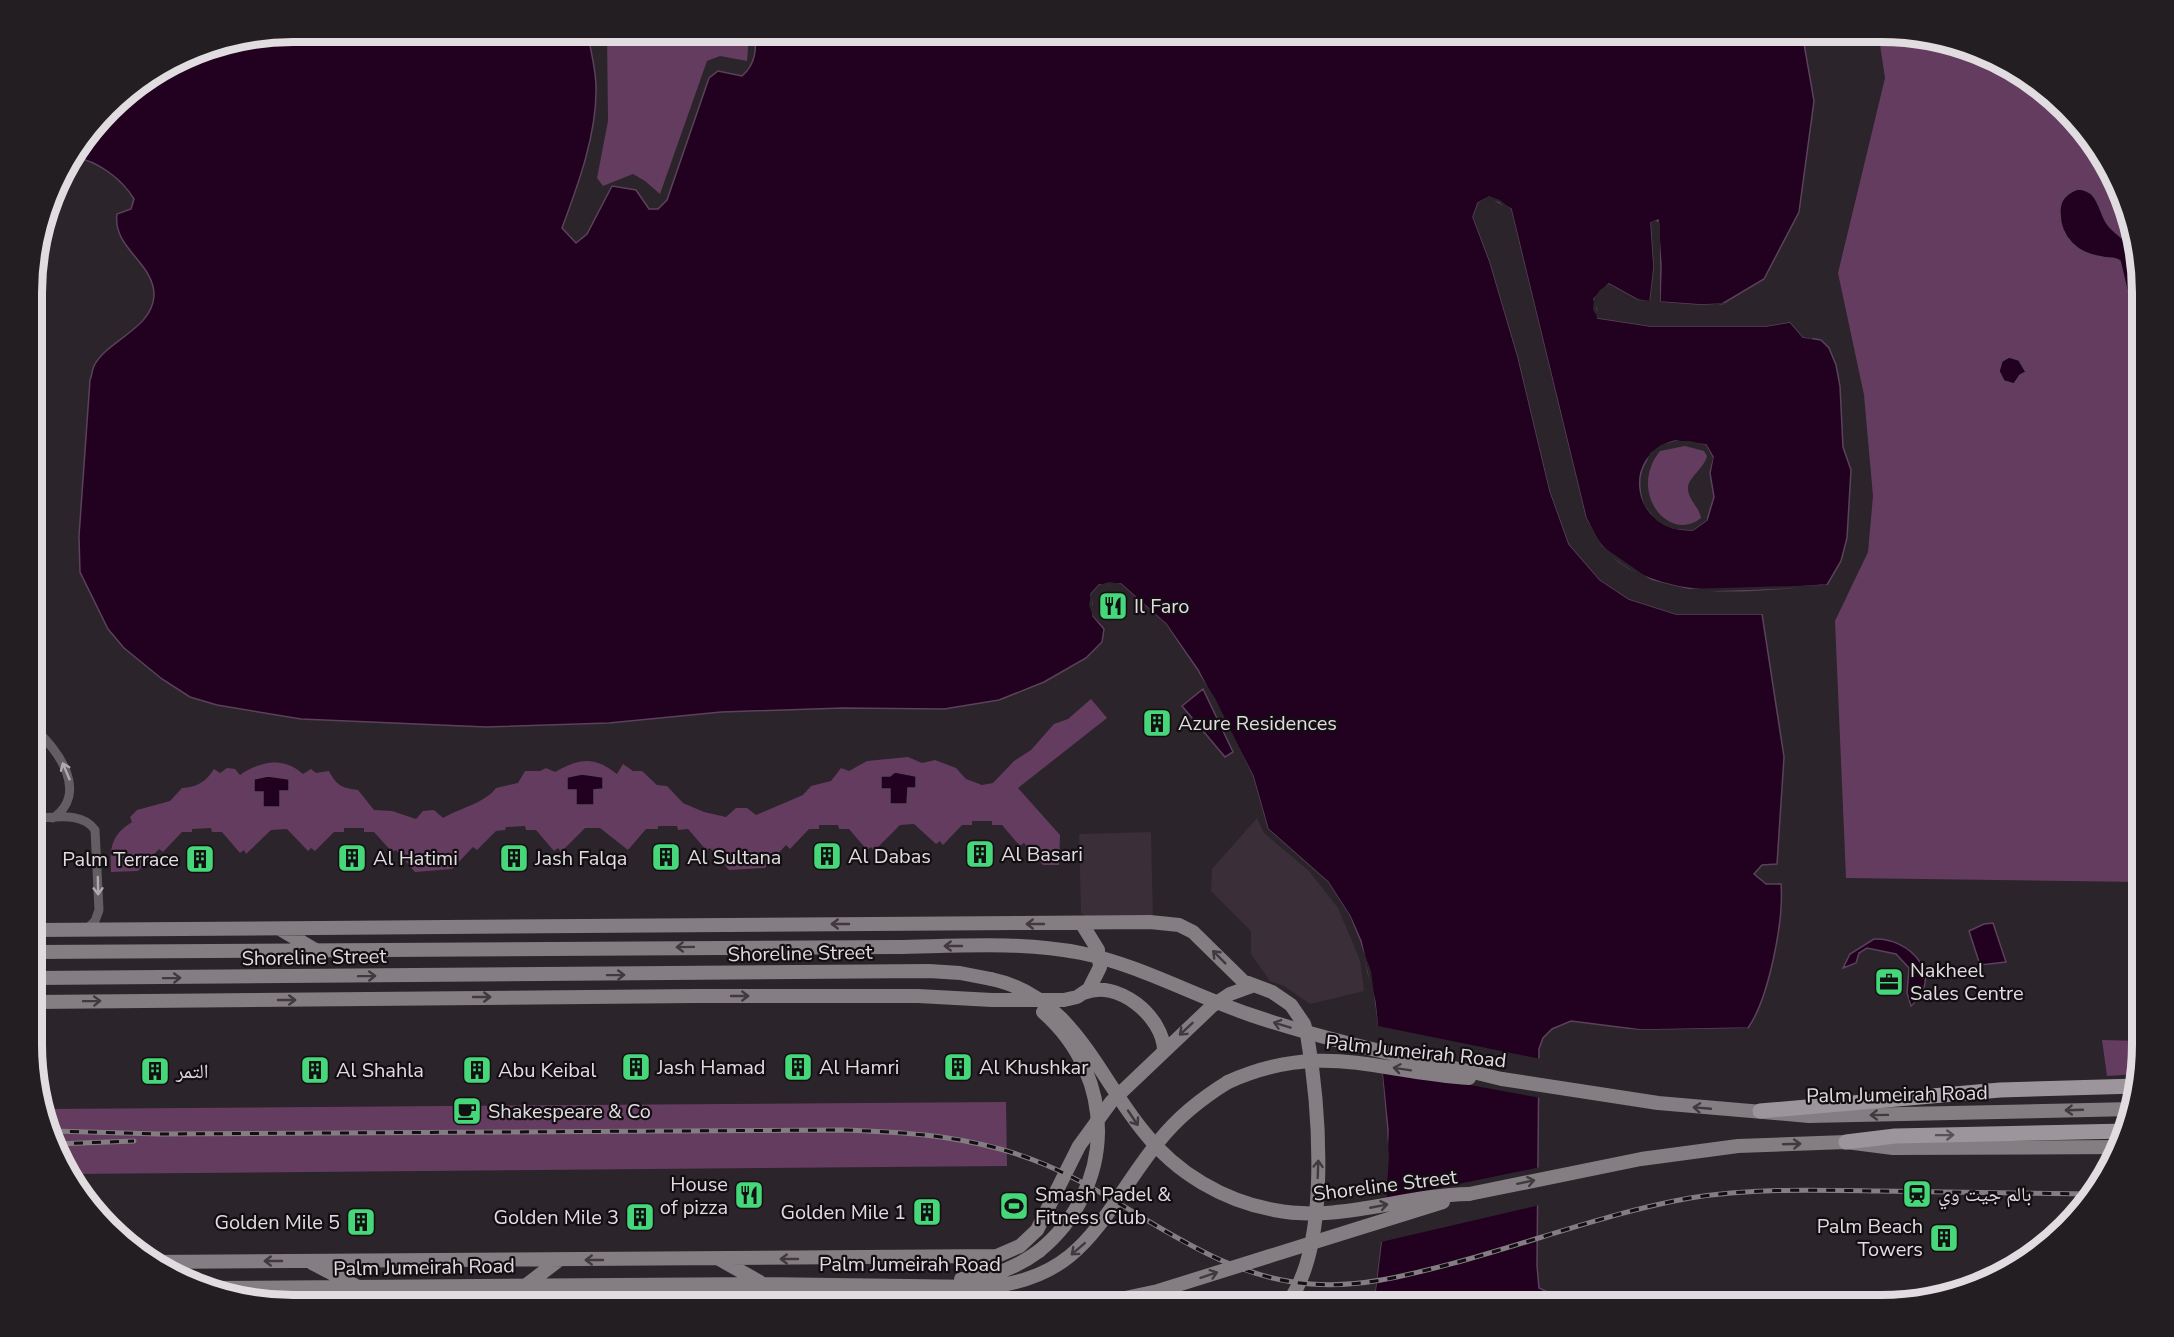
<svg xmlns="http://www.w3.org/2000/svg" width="2174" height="1337" font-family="'Nunito Sans','Noto Naskh Arabic',sans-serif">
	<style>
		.built { fill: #3a2e38 }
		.green { fill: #643c5f }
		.water { fill: #220020; stroke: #5b425a; stroke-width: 1.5; fill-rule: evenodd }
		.pier { fill: #2b242a }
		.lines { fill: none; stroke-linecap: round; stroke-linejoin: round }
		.street { stroke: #625e61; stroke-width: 9 }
		.secondary { stroke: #847d82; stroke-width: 14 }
		.primary { stroke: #9d959c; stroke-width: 15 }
		.rail-casing { stroke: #847e83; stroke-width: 5 }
		.rail { stroke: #120e11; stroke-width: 3; stroke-dasharray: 9; stroke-linecap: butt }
		.secondary-bridge { stroke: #847d82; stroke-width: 14 }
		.oneway { stroke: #aeaaad }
		.oneway2 { stroke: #403a3e }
		.oneway3 { stroke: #585256 }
		.labels { text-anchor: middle; stroke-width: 4.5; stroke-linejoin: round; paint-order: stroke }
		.poi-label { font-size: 20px; fill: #e1dce0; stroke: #120e11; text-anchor: start }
		.street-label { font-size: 20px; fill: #e1dce0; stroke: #120e11 }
		.rim { fill: none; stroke: #e1dce0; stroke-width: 8 }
	</style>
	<rect width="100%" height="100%" fill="#2b242a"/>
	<!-- built -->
	<path class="built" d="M1257 818 1264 833 1309 871 1338 908 1360 960 1364 991 1310 1004 1284 986 1270 981 1251 954V931L1211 891 1212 869Z
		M1151 832 1153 918 1089 919 1081 913 1079 834Z"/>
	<!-- green -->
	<path class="green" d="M607 32H720L749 36 747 61 720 56 707 61 660 194 645 181 633 174 603 186 597 178 608 121Z
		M1878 32 1965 45 2026 75 2108 162 2142 276V882L1846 878 1835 621 1868 552 1873 496 1864 395 1838 273 1885 78Z
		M1685 446 1704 451 1707 456C1704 469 1686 479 1688 490 1689 500 1699 507 1701 518 1669 544 1627 492 1660 451Z
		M1091 699 1107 718 1018 788 1060 835 1059 865H1043L1024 843 1020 846 1002 825H992V821H972V825H962L943 845 940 841 936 844 914 824 900 825 874 851 871 847 867 850 849 829H839L838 825H819V829H809L790 849 786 845 765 868 729 870 710 848 706 850 688 829 678 830 677 826H658V829H646L628 850 600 828H585L561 852 558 848 554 851 536 830H526L525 826 506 827 505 830 496 831 477 850 473 847 452 869 415 872 396 850 392 852 374 832H364V828H344V832H334L315 851 311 848 308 851 287 829 271 830 246 854 244 850 240 853 222 832H212L211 828 192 829V832H182L163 852 159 849 138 871 111 872C110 849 110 836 132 822L130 817 137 810 170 801 182 788C197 787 206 782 214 769L220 773 227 768 235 769 240 775C261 761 283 756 303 774L311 769 316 773 329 771C337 786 342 788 358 790L374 810 392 811 416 819 423 811 434 810 443 818C460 808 485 803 496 788L518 783 525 771H540L546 768 555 772C580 758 594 756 617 774L623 764 633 771H642L657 785 667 786 683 803 704 812 726 817 736 808H747L756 815 803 795 811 786 831 781 841 768 849 771 867 761 908 757 922 763 935 760 956 768 966 779 982 785 993 783 1014 761 1031 750 1054 724 1068 719Z
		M2102 1040 2142 1041 2139 1074 2107 1076Z
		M1006 1102 1007 1166 66 1174 44 1109Z"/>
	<!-- water -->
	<path class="water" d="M293 32H588C590 50 596 69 596 87 597 134 578 185 562 228L576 243 587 234 612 186 636 190 649 209H658L667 200 709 78 718 71 742 76C755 65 758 48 753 32H1802L1814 101 1799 212 1764 279 1722 304 1702 305 1660 302 1661 266 1658 220 1651 223 1654 267 1650 302 1638 300 1609 284 1594 299 1598 318 1650 326H1766L1790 322 1803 337 1821 340 1829 348 1836 365 1840 386 1843 447 1851 470 1847 538 1841 561 1827 585C1753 589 1658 608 1602 546 1595 538 1591 527 1586 518L1511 209 1489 197 1478 203 1473 217 1490 262 1518 357 1550 491 1569 544 1600 580 1629 599 1676 614H1762L1784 757 1777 864 1762 865 1754 874 1766 884H1781C1784 920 1769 998 1748 1028L1642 1030 1571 1021 1552 1029 1543 1038 1539 1049 1537 1266 1539 1288 1552 1294 1555 1305H1370L1375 1293 1385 1211 1388 1130 1375 1002 1361 941 1350 916 1328 882 1268 829 1253 776 1198 670 1166 624 1121 584 1099 585 1091 594 1093 616 1104 629 1102 642 1086 658 1044 682 999 700 944 709 842 708 721 712 609 723 486 727 301 719 217 705 190 697 162 679 124 648 108 629 80 572 79 536 90 380C92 375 92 370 94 366 107 340 152 329 154 296 155 263 112 248 117 214L131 209 134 199C122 179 98 161 74 157L120 97 193 51ZM1675 441 1706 445 1713 457 1710 473 1714 497 1707 520 1693 530C1633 532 1619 456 1675 441Z
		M2078 189C2098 190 2098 208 2106 222 2112 233 2125 238 2133 248 2149 267 2142 328 2142 353L2120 261C2114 257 2109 259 2102 257 2078 254 2060 238 2060 213 2059 200 2066 193 2078 189Z
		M2009 357 2019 360 2026 372 2020 375 2014 384 2004 381 1999 371 2002 361Z
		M1203 689 1233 752 1225 757 1182 706Z
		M895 772 916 776V788H908L907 804H890V789H881V776H890Z
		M582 774 603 777V789L594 790V805H576V790H567V777Z
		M268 776 289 779V791H280V807H263V792H254V779Z
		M1993 923 2006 962 1980 965 1969 931 1984 924Z
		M1874 939C1910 937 1946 977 1911 1006L1907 993 1909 968 1896 954 1867 948 1859 953 1856 963 1843 968 1850 954Z"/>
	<!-- pier -->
	<path class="pier" d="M1489 196 1500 200 1511 209 1586 518 1602 546 1651 580 1688 589 1827 585 1829 587 1688 592 1650 583 1599 548 1583 519 1508 210 1499 202 1490 200 1480 205 1476 217 1493 261 1521 357 1553 490 1572 543 1602 578 1631 597 1676 611H1762L1765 614H1676L1629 599 1600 580 1569 544 1550 491 1518 357 1490 262 1473 217 1478 203Z
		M1654 220 1660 223V302L1702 305 1728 303 1702 308 1657 304 1658 244 1655 223 1657 267 1653 303H1637L1610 287 1597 300 1596 309 1600 315 1650 323H1766L1790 319 1804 334 1813 336 1812 339 1803 337 1790 322 1766 326H1650L1598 318 1593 310 1594 299 1600 290 1609 284 1638 300 1650 301 1654 267 1651 223Z
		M1675 441H1690L1706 445 1713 458 1710 470 1707 472 1710 458 1704 448 1686 443 1662 448 1652 455 1647 464 1644 491 1652 513 1674 526 1693 527 1701 523 1706 513 1707 520 1693 530 1673 529 1657 521 1644 505 1641 492V477L1650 453 1661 445Z
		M1109 582 1121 584 1166 624 1215 698 1253 776 1268 829 1328 882 1350 916 1371 971 1378 1026 1541 1059V1098L1382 1069 1389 1157 1386 1199 1541 1167 1540 1205 1381 1242 1375 1293 1370 1305H1367L1372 1292 1386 1157 1372 1002 1368 972 1359 942 1348 918 1325 883 1265 831 1250 777 1212 699 1163 626 1120 587 1109 585 1100 588 1093 595 1092 604 1107 630 1093 616 1089 605 1091 594 1099 585Z
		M1613 1028 1642 1030 1748 1028 1746 1031 1642 1033 1614 1031Z"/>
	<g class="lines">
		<!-- street -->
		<path class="street" d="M34 729C59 749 89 794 53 818
			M34 818C54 818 82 811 95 830L99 910 95 921 86 930"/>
		<!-- secondary -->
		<path class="secondary" d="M280 929 317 951
			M34 930 1150 922 1179 925 1193 932 1243 981 1272 992 1291 1005 1304 1024 1307 1034C1319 1104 1332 1248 1286 1305
			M34 952 896 947
			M34 978 929 971 960 973 991 979
			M1084 993C1117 978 1164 1017 1164 1051
			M34 1002 696 996H918L992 1000H1064L1077 997 1089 989 1100 967 1098 950 1082 924
			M1502 1079 1658 1103 1809 1116 2133 1109
			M1469 1194 1641 1159 1738 1146 1846 1142 1893 1148 2119 1147
			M719 1259 760 1282
			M149 1262 997 1256 1020 1246 1037 1230 1079 1146 1111 1102 1212 1006 1230 994 1252 986
			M312 1263 356 1286
			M961 1279C991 1278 1016 1268 1039 1251
			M525 1286 559 1260
			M207 1288 762 1284 981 1287C1087 1281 1102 1211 1159 1141 1178 1117 1202 1098 1228 1082"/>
		<!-- primary -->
		<path class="primary" d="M1760 1111 2000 1090 2137 1086
			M1846 1142 1895 1136 2127 1131"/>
		<!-- rail casing -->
		<g class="rail-casing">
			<path id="rail" d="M52 1131 159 1134 842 1130C912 1132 981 1137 1046 1165 1135 1203 1210 1277 1311 1284 1362 1288 1408 1275 1458 1262 1535 1241 1611 1212 1690 1198 1752 1188 1816 1190 1878 1191 1950 1192 2022 1193 2093 1194
				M56 1144 134 1141"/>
		</g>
		<!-- rail -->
		<use href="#rail" class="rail"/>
		<!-- secondary-bridge -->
		<path class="secondary-bridge" d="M896 947C957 946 1021 941 1081 953 1140 965 1194 996 1251 1015 1333 1043 1418 1059 1502 1079
			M991 979C1072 996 1097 1075 1144 1132 1176 1173 1224 1201 1274 1210 1340 1223 1403 1195 1469 1194
			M1228 1082C1322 1040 1376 1072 1469 1078
			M1039 1251C1116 1188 1118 1078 1043 1012
			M1092 1305 1158 1291 1443 1202"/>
	</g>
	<!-- one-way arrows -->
	<defs><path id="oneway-shaft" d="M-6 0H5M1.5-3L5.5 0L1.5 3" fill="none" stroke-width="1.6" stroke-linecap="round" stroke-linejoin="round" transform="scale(1.5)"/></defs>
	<g class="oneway">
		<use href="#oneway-shaft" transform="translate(66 771) rotate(-113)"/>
		<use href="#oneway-shaft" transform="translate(98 886) rotate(89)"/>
	</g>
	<g class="oneway2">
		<use href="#oneway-shaft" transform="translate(840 924) rotate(180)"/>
		<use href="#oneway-shaft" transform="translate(1035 924) rotate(180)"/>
		<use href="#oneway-shaft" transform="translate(953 946) rotate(180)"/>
		<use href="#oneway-shaft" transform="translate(685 947) rotate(179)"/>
		<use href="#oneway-shaft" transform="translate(1219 957) rotate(-135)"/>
		<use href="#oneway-shaft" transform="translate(616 975) rotate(-1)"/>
		<use href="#oneway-shaft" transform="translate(367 976) rotate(-1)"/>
		<use href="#oneway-shaft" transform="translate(172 978) rotate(-1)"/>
		<use href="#oneway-shaft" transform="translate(740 996)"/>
		<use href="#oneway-shaft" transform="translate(482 997)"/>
		<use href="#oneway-shaft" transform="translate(287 1000)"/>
		<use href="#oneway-shaft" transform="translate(92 1001) rotate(-1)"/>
		<use href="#oneway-shaft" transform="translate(1282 1025) rotate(-163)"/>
		<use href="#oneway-shaft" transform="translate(1186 1029) rotate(137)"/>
		<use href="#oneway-shaft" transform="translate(1402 1069) rotate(-171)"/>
		<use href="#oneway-shaft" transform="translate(1702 1108) rotate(-175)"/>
		<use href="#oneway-shaft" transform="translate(2074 1110) rotate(178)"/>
		<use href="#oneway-shaft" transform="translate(1879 1115) rotate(179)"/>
		<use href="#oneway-shaft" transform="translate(1133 1118) rotate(56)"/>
		<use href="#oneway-shaft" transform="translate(1792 1144) rotate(-2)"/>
		<use href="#oneway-shaft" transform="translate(1318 1169) rotate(-88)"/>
		<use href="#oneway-shaft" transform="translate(1526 1182) rotate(-12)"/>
		<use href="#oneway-shaft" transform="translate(1379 1206) rotate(-11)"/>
		<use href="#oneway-shaft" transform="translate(1078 1249) rotate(139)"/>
		<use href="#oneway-shaft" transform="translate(789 1259) rotate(180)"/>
		<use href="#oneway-shaft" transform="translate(594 1260) rotate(180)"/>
		<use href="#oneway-shaft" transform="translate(273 1261) rotate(180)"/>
		<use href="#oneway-shaft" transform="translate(1209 1275) rotate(-18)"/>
	</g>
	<use class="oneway3" href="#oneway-shaft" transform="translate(1945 1135) rotate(-1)"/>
	<!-- icons -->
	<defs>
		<g id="restaurant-square" transform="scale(1.5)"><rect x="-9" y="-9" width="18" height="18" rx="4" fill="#45d77a" stroke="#120e11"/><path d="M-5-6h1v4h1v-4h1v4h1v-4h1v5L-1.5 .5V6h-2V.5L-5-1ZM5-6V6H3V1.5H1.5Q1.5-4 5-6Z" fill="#111"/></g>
		<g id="building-square" transform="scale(1.5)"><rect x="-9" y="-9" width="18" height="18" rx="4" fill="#45d77a" stroke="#120e11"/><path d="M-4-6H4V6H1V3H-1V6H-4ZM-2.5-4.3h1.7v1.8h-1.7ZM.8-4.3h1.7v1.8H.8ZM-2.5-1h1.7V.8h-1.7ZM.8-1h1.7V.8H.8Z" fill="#111"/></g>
		<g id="office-square" transform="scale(1.5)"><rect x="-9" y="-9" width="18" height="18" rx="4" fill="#45d77a" stroke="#120e11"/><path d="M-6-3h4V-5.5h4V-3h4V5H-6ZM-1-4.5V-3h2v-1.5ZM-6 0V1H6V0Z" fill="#111"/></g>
		<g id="cafe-square" transform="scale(1.5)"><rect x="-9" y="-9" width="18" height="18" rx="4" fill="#45d77a" stroke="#120e11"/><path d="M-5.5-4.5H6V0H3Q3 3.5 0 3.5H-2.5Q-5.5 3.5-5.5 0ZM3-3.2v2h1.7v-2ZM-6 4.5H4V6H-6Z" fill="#111"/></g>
		<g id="station-square" transform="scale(1.5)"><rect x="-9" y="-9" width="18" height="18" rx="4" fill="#45d77a" stroke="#120e11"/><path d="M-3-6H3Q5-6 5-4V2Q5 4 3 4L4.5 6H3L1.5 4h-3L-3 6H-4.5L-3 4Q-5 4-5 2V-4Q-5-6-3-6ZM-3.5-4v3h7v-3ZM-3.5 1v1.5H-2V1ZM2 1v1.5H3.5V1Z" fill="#111"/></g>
		<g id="stadium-square" transform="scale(1.5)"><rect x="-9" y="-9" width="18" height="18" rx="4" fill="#45d77a" stroke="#120e11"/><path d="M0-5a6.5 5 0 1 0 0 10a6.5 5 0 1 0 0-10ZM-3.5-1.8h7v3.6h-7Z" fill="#111"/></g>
	</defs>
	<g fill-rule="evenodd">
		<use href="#restaurant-square" x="1113" y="606"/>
		<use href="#building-square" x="1157" y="723"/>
		<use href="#building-square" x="980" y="854"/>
		<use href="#building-square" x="827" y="856"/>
		<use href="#building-square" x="666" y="857"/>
		<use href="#building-square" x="352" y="858"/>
		<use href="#building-square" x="514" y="858"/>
		<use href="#building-square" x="200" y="859"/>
		<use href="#office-square" x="1889" y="982"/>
		<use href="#building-square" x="636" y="1067"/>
		<use href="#building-square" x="798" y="1067"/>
		<use href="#building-square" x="958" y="1067"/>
		<use href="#building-square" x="315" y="1070"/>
		<use href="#building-square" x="477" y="1070"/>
		<use href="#building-square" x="155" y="1071"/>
		<use href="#cafe-square" x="467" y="1111"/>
		<use href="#station-square" x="1917" y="1194"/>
		<use href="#restaurant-square" x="749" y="1195"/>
		<use href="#stadium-square" x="1014" y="1206"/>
		<use href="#building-square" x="927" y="1212"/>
		<use href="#building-square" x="640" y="1217"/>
		<use href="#building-square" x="361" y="1222"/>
		<use href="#building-square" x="1944" y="1238"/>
	</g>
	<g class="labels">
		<!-- poi labels -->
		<g class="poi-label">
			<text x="1134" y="613">Il Faro</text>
			<text x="1178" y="730">Azure Residences</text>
			<text x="1001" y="861">Al Basari</text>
			<text x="848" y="863">Al Dabas</text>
			<text x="687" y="864">Al Sultana</text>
			<text x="373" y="865">Al Hatimi</text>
			<text x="535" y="865">Jash Falqa</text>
			<text x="179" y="866" text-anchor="end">Palm Terrace</text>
			<text x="1910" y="977">Nakheel<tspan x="1910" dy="23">Sales Centre</tspan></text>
			<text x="657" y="1074">Jash Hamad</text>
			<text x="819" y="1074">Al Hamri</text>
			<text x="979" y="1074">Al Khushkar</text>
			<text x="336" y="1077">Al Shahla</text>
			<text x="498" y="1077">Abu Keibal</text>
			<text x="176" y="1078">التمر</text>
			<text x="488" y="1118">Shakespeare &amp; Co</text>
			<text x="728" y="1191" text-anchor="end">House<tspan x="728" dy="23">of pizza</tspan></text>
			<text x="1035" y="1201">Smash Padel &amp;<tspan x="1035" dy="23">Fitness Club</tspan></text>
			<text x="1938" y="1201">بالم جيت وي</text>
			<text x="906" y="1219" text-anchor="end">Golden Mile 1</text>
			<text x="619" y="1224" text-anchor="end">Golden Mile 3</text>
			<text x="340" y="1229" text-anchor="end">Golden Mile 5</text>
			<text x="1923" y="1233" text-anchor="end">Palm Beach<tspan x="1923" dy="23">Towers</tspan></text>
		</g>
		<!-- street labels -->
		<g class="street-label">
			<text transform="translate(800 953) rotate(-1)" y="7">Shoreline Street</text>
			<text transform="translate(314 957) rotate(-1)" y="7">Shoreline Street</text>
			<text transform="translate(1416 1051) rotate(6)" y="7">Palm Jumeirah Road</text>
			<text transform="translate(1897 1094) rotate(-1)" y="7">Palm Jumeirah Road</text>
			<text transform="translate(1385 1185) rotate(-7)" y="7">Shoreline Street</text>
			<text x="910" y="1271">Palm Jumeirah Road</text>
			<text transform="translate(424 1267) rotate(-1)" y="7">Palm Jumeirah Road</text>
		</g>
	</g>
	<!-- crop -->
	<path d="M0 0H2174V1337H0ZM293 42H1881A251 251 0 0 1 2132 293V1044A251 251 0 0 1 1881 1295H293A251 251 0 0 1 42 1044V293A251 251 0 0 1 293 42Z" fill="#231e22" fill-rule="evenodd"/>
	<path class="rim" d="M293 42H1881A251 251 0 0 1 2132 293V1044A251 251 0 0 1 1881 1295H293A251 251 0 0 1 42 1044V293A251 251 0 0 1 293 42Z"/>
</svg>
